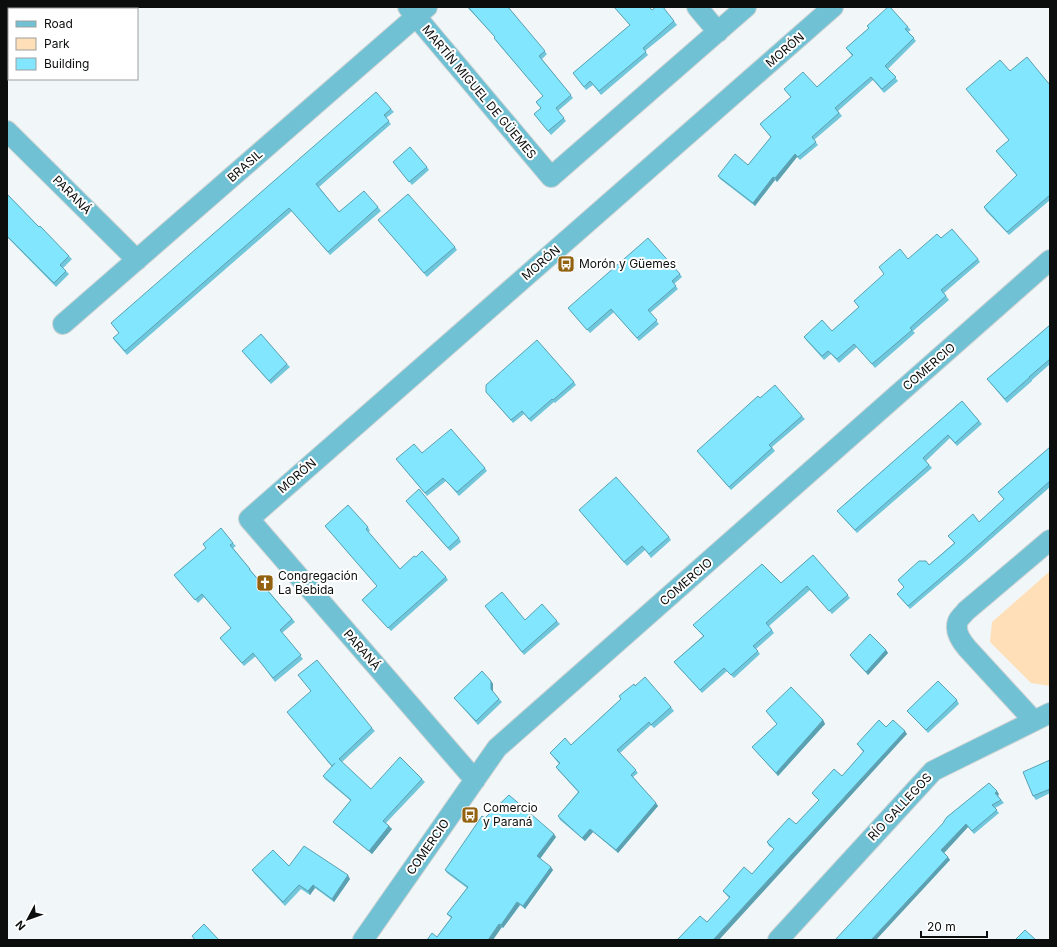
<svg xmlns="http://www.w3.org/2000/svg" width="1057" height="947" font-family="Inter,sans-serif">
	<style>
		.green { fill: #fedfb7 }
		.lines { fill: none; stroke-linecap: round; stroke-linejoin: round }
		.street-casing { stroke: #ccd2d3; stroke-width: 22 }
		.street { stroke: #71c1d4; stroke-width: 20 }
		.wall { fill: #70c6da }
		.shaded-wall { fill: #5ba1b2 }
		.building { fill: #82e6fe; stroke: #5ba1b2 }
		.labels { text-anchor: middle; stroke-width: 4; stroke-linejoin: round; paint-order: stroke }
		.street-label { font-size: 12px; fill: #0c0e0e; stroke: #fff }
		.poi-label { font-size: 12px; fill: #0c0e0e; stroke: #fff; text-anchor: start }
	</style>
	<rect width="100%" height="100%" fill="#f1f7f8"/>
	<!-- green -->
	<path class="green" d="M1050 571V686L1031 683 990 642 992 622Z"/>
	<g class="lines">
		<!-- street casing -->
		<g class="street-casing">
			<path id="street" d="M408 7 551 177 746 7
				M697 7 718 32
				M7 131 137 260
				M63 324 427 7
				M1034 721 967 648C961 641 954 631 958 621 959 618 964 614 966 611L1050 540
				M475 780 249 519 833 7
				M363 940 497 748 1050 260
				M778 940 933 771 1050 713"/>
		</g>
		<!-- street -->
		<use href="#street" class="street"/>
	</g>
	<!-- wall -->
	<path class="wall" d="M467 7H508L547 54 542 59 573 98 558 111 566 121 551 135 534 114 541 108 536 102 543 96 496 41 494 38 495 37Z
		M614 7H644L652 10 674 21 677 25 645 51 648 55 601 95 593 85 586 90 573 73 630 25Z
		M867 26 908 27 911 30 908 32 916 41 888 69 898 81 884 93 873 80 838 111 842 116 814 140 818 145 800 160 797 157 777 182 775 180 755 206 720 179 718 176 748 165 771 137 760 124 791 97 784 89 817 87 852 56 846 48 869 28Z
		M1010 71 1050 85V200L1009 235 986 211 984 207 1017 176 996 151 1009 140 966 89Z
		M391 109 394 112 386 118 391 124 319 187 339 212 378 207 381 211 330 255 292 211 127 355 115 341 113 338 119 333 111 323Z
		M393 162 427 167 429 170 412 185Z
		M7 194 39 227 69 256 72 259 63 268 69 274 56 287 7 237Z
		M378 220 455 247 457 250 427 277Z
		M941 238 978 259 980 262 944 293 949 300 913 331 915 333 875 368 857 347 839 363 831 354 824 360 806 340 804 337 832 331 859 307 854 301 908 259Z
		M680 274 682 277 674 284 678 289 650 313 659 324 639 341 614 312 590 333 568 308Z
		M1050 325V364L1032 380V381L1007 403 987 379Z
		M242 351 287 364 290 367 271 384Z
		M574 382 576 385 555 403 554 402 531 422 524 414 513 423 486 392Z
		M760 398 802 416 805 419 772 447 775 451 731 490 697 451Z
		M962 401 982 424 957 446 950 438 926 461 932 468 857 533 837 511Z
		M1050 447V487L965 562 910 609 897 594 904 587 898 580 929 565 954 543 948 536 979 522 1004 499 998 492Z
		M422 453 485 468 487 471 459 496 446 481 427 496 396 459Z
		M406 501 459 538 461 542 450 551Z
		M579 510 669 537 671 540 651 558 645 550 627 566Z
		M325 526 368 527 370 531 368 532 400 569 446 577 448 580 391 631 362 600 377 586Z
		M233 543 236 546 233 548 250 569 252 572 295 622 282 633 303 659 275 682 256 656 244 666 220 638 231 628 204 597 198 603 174 575 206 548 203 544Z
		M813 555 850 598 832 614 810 590 769 626 774 633 756 649 760 654 734 678 727 671 702 693 674 662 703 636 693 625 781 583Z
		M487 609 525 620 557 621 560 624 524 655Z
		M886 650 888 653 868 675 852 658 850 655Z
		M491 681 493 684V692L502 702 478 725 454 698Z
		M635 686 671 707 674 711 654 728 651 725 620 753 638 773 633 777 658 806 618 853 593 832 585 841 560 820 558 816 578 792 558 770 556 767 559 764 550 753 571 745Z
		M957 700 959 704 928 733 910 714 907 711Z
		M766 711 823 720 825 724 778 776 752 747 777 724Z
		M287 712 372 728 375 731 342 762 371 789 422 779 425 782 386 823 392 829 372 854 336 825 333 822 351 801 325 779 323 776 332 767Z
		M886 727 907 734 707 922 729 898 723 891 752 874 774 849 769 846 767 842 796 824 819 800 814 796 812 793 842 776 863 752 857 744Z
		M1050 760V793L1036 800 1033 796Z
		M999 794 998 796 1004 803 995 808 999 813 974 834 968 827 944 853 950 860 835 940Z
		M485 818 556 837 540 859 553 870 525 909 520 905 503 928 502 927 437 937 451 918 447 914 467 888 447 873 445 870Z
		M289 866 350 879 334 902 315 888 310 895 301 889 285 906 254 873 252 870Z"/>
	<!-- shaded-wall -->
	<path class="shaded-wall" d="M795 154 797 157 777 182 775 178Z
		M773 177 775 180 755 206 753 203Z
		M886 650 888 653 868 675 866 672Z
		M491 681 493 684V693L491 689Z
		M823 720 825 724 778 776 776 773Z
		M905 731 907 734 719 940H713Z
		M997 791 999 794 998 796 995 793Z
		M656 803 658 806 618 853 616 850Z
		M966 824 968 827 944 853 941 850Z
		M389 826 392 829 372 854 369 851Z
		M590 829 593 832 585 841 582 838Z
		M554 834 556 837 539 860 537 856Z
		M948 857 950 860 876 940H871Z
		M551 867 553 870 525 909 523 906Z
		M348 875 350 879 334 902 332 899Z
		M313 885 315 888 310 895 308 891Z
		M517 902 520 905 503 928 501 925Z
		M499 924 502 927 493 940H488Z"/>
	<!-- building -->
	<path class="building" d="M468 7H508L545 51 539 56 571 95 556 108 564 118 548 131 534 114 541 108 536 102 543 96 494 38 495 37Z
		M614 7H649L652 10 656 7H663L674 21 643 48 646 52 599 91 590 81 584 87 573 73 630 25Z
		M888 7H890L908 27 905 29 914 38 885 66 896 77 882 89 871 77 835 108 839 113 812 137 816 142 798 157 795 154 775 178 773 177 753 203 718 176 735 154 748 165 771 137 760 124 791 97 784 89 803 72 817 87 853 55 846 48 869 28 867 26Z
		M1027 57 1050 85V195L1007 232 984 207 1017 175 996 151 1009 140 966 89 1000 60 1010 71Z
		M376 92 391 109 384 115 389 121 316 184 339 212 364 191 378 207 328 252 289 208 125 351 113 338 119 333 111 323Z
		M410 147 427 167 409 182 393 162Z
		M7 194 39 227 40 226 69 256 60 265 66 271 54 283 7 236Z
		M408 194 455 247 424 273 378 220Z
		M952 229 978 259 941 290 946 296 910 328 912 330 872 364 854 344 837 359 828 351 822 356 804 337 822 320 832 331 859 307 854 301 884 274 879 267 900 249 908 259 937 234 941 238Z
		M648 238 680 274 672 281 676 286 648 310 657 320 637 338 611 309 587 330 568 308Z
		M1050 325V359L1029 377H1030L1005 399 987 379Z
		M261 334 287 364 269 381 242 351Z
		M537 340 574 382 553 400 552 399 529 419 522 411 511 420 486 392V385Z
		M775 385 802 416 769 445 772 448 729 487 697 451 758 396 760 398Z
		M962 401 979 421 955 443 948 435 923 458 929 465 855 530 837 511Z
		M451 429 485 468 457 492 443 478 425 493 396 459 414 444 422 453Z
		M1050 447V481L963 559 908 606 897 594 904 587 898 580 919 561H926L929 565 955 543 948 536 973 514 979 522 1004 499 998 492Z
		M616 477 669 537 649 554 642 546 624 562 579 510Z
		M419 489 459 538 448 548 406 501Z
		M348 505 368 527 366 529 400 569 414 556 416 557 422 551 446 577 388 628 362 600 377 586 325 526Z
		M221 528 233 543 230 545 250 569H249L292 619 280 630 301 655 273 678 253 653 242 663 220 638 231 628 202 594 195 600 174 575 206 548 203 544Z
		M813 555 848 595 829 611 807 586 766 623 772 630 753 646 758 651 731 675 724 668 700 690 674 662 704 636 693 625 762 564 781 583Z
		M502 592 525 620 542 604 557 621 522 652 485 606Z
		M870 634 886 650 866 672 850 655Z
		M317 660 372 728 339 759 371 789 400 757 422 779 383 821 389 826 369 851 333 822 351 800 323 776 335 763 332 766 287 712 311 691 298 675Z
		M482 671 491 681V689L499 699 476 721 454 698Z
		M645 677 671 707 651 725 649 722 617 750 636 770 631 775 656 803 616 850 590 829 582 838 558 816 579 792 556 767 560 763 550 753 565 738 571 745 621 699 619 696 634 684 635 686Z
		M938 681 957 700 926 730 907 711Z
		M791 687 823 720 776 773 752 747 777 724 766 711Z
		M879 720 886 727 893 720 905 731 713 940H677L700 916 707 922 730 897 723 891 744 867 752 874 774 849 767 842 789 818 796 824 819 800 812 793 834 769 842 776 864 751 857 744Z
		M1050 760V789L1033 796 1023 772Z
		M989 783 997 791 995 793 1001 800 992 805 997 810 972 831 966 824 941 850 948 857 871 940H835L944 822V821L947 817Z
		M509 795 554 834 537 856 551 867 523 906 517 902 501 925 499 924 488 940H427L432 933 437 937 452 917 447 914 468 887 445 870 482 816 485 818Z
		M304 846 348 875 332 899 313 885 308 891 299 885 283 902 252 870 273 850 289 866Z
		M204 924 219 940H195L192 936Z
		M1025 930 1036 940H1015Z"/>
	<!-- icons -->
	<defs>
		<g id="bus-square" transform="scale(0.9)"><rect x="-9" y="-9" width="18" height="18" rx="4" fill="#926210" stroke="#fff"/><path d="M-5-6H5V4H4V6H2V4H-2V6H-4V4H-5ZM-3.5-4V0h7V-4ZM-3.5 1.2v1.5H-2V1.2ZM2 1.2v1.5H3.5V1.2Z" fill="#fff"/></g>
		<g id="church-square" transform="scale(0.9)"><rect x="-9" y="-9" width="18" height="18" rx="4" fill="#926210" stroke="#fff"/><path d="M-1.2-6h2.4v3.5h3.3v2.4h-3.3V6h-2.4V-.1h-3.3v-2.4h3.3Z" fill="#fff"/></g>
	</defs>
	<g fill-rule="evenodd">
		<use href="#bus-square" x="566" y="264"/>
		<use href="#church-square" x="265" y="583"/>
		<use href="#bus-square" x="470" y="815"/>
	</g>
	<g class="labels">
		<!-- street labels -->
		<g class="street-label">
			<text transform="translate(785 50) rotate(-41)" y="4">MORÓN</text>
			<text transform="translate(479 92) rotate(50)" y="4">MARTÍN MIGUEL DE GÜEMES</text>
			<text transform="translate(245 166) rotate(-41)" y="4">BRASIL</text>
			<text transform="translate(72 195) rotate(45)" y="4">PARANÁ</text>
			<text transform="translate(541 263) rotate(-41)" y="4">MORÓN</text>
			<text transform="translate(929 367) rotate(-41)" y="4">COMERCIO</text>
			<text transform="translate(297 476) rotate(-41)" y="4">MORÓN</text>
			<text transform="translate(686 582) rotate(-41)" y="4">COMERCIO</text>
			<text transform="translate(362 650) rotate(49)" y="4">PARANÁ</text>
			<text transform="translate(900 807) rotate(-47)" y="4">RÍO GALLEGOS</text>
			<text transform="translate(428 847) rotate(-55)" y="4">COMERCIO</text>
		</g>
		<!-- poi labels -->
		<g class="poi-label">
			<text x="579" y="268">Morón y Güemes</text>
			<text x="278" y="580">Congregación<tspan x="278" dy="14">La Bebida</tspan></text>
			<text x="483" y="812">Comercio<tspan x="483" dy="14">y Paraná</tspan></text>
		</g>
	</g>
	<!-- border -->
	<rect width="1057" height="947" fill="none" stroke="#0c0e0e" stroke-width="16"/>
	<!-- legend -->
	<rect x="8" y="8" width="130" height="72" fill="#ffffff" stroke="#9e9f9f"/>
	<rect x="16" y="21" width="20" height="6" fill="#71c1d4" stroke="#9e9f9f"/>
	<text x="44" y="28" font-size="12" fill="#0c0e0e">Road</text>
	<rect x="16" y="38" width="20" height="12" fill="#fedfb7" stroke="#9e9f9f"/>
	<text x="44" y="48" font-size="12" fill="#0c0e0e">Park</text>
	<rect x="16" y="58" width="20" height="12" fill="#82e6fe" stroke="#9e9f9f"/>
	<text x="44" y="68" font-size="12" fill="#0c0e0e">Building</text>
	<!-- north arrow -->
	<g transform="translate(28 919) rotate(229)" stroke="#ffffff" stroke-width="3" paint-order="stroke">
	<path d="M0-3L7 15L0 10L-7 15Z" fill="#0c0e0e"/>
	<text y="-6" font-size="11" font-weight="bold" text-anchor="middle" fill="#0c0e0e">N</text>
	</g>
	<!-- scale -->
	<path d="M921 931v6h66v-6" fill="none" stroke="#0c0e0e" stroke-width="2"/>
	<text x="927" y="931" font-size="12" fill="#0c0e0e" stroke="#ffffff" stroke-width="3" paint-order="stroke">20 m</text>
</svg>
